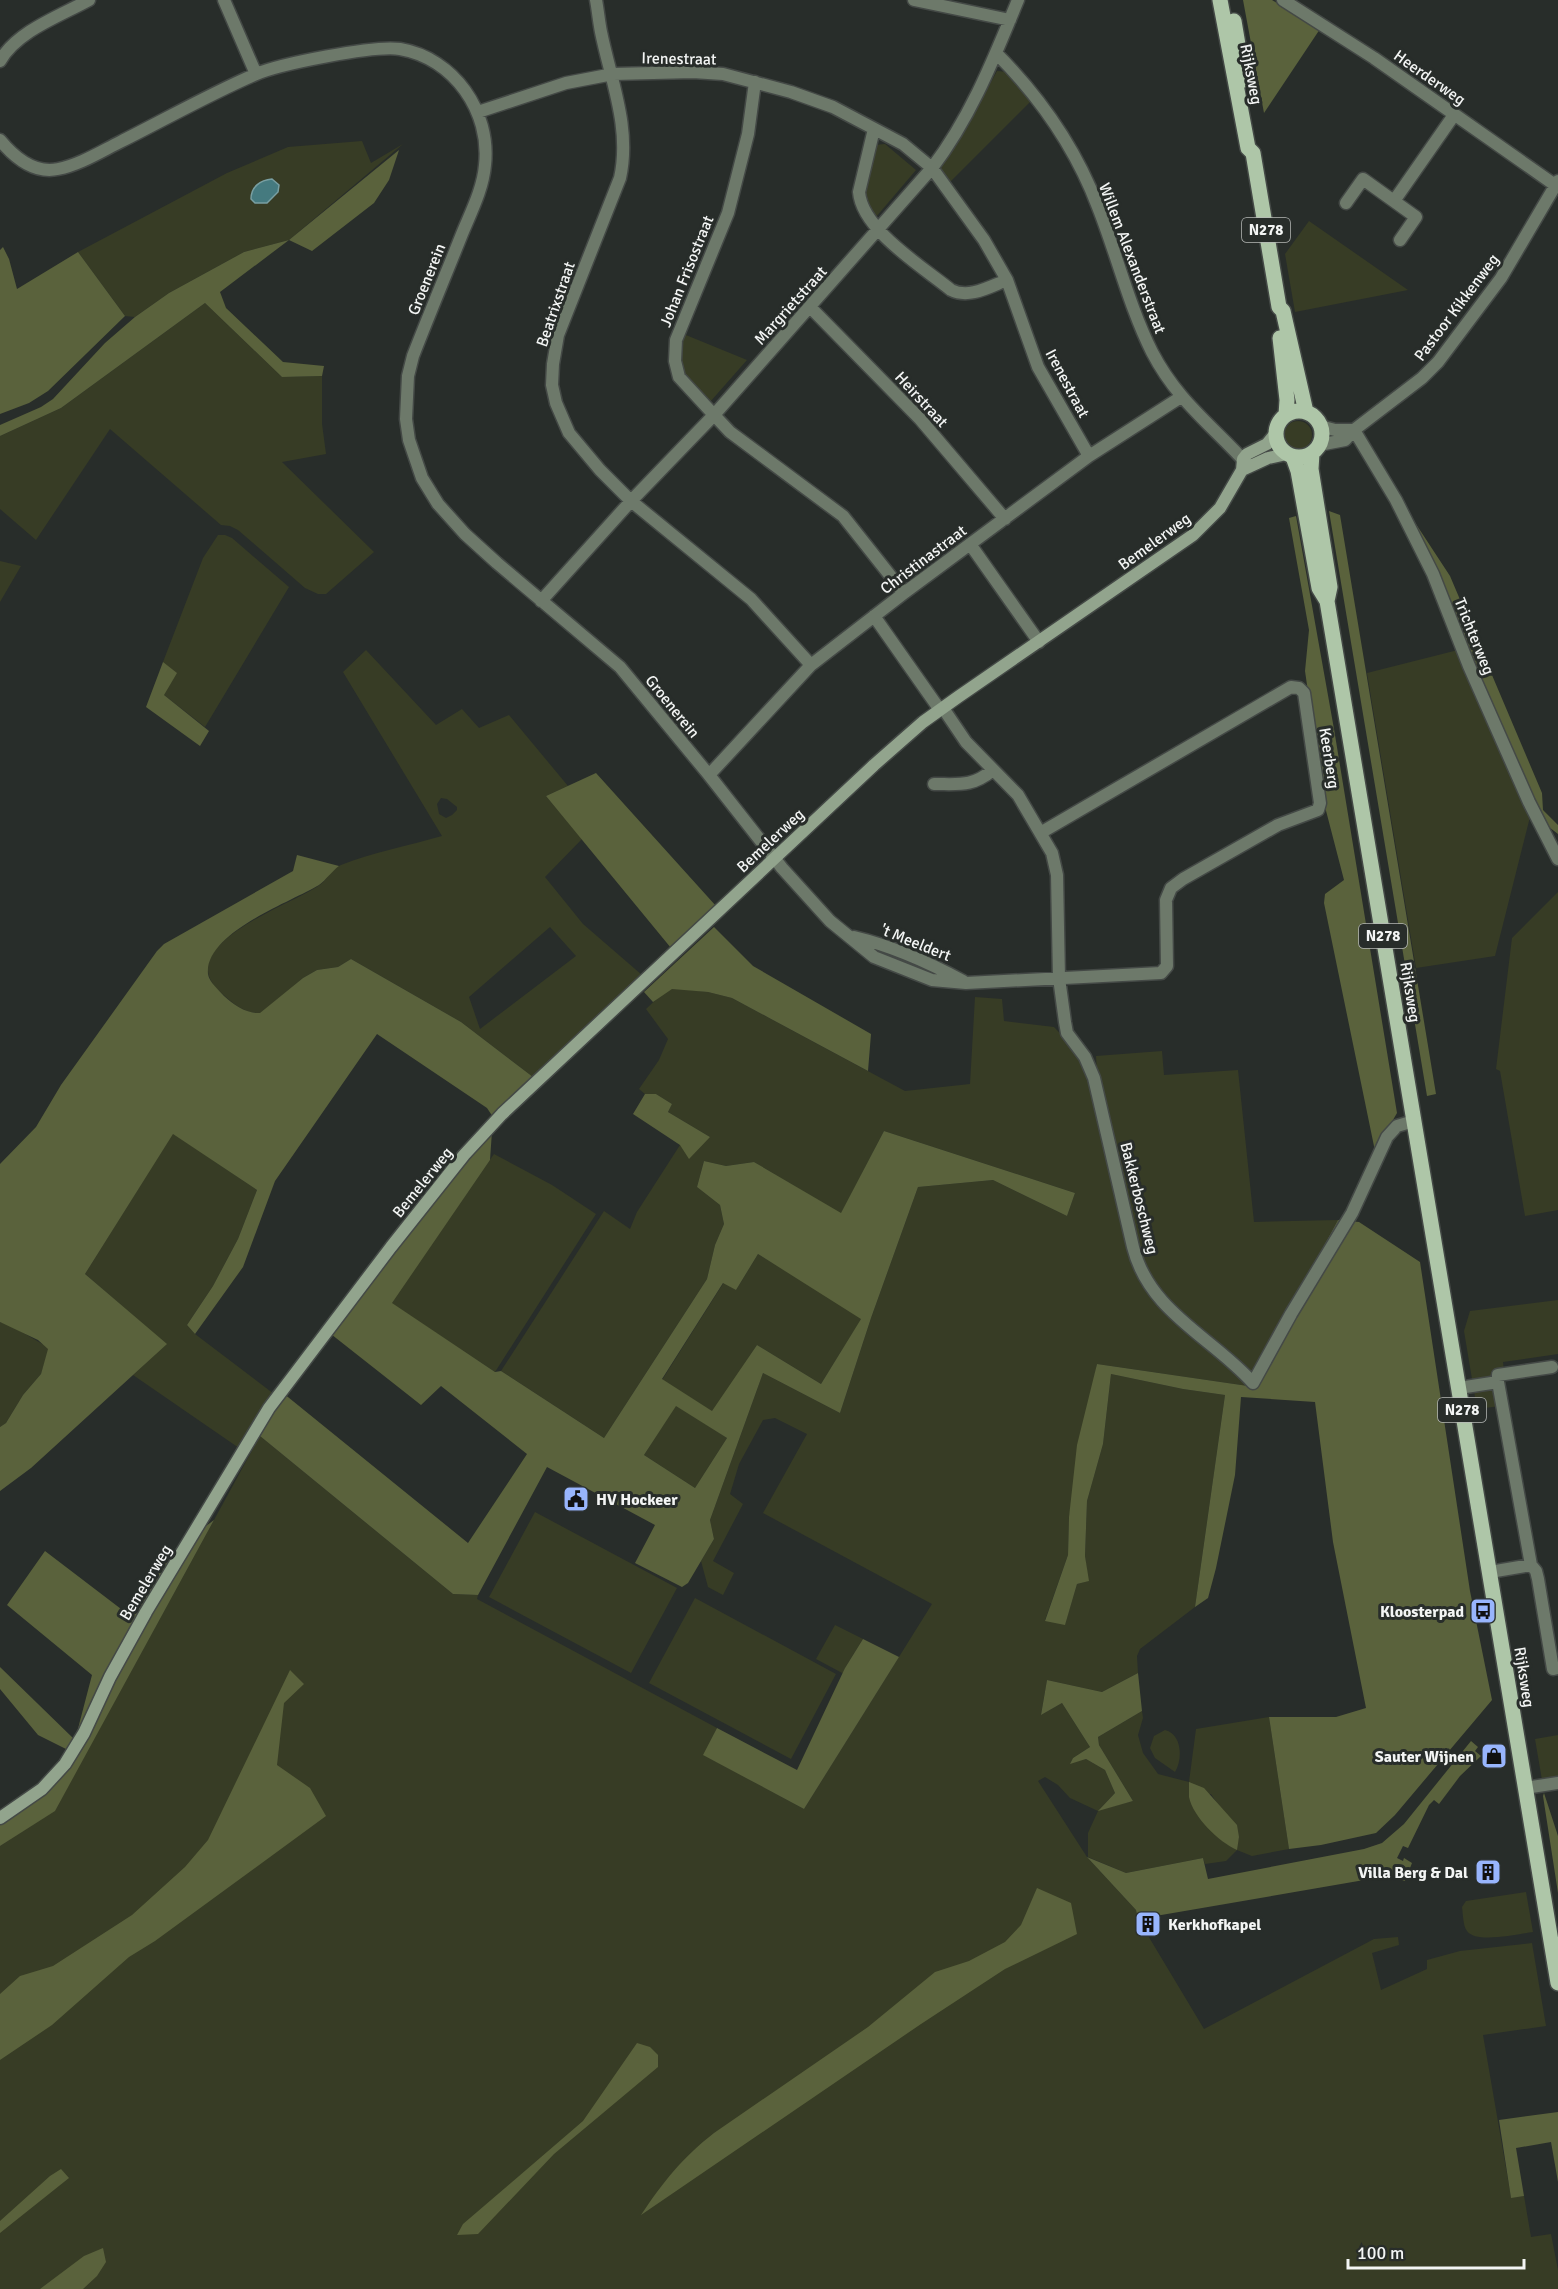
<svg xmlns="http://www.w3.org/2000/svg" width="1558" height="2289" font-family="Signika,sans-serif">
	<style>
		.green { fill: #373c25; fill-rule: evenodd }
		.forest { fill: #5a623c; fill-rule: evenodd }
		.water { fill: #457a7f; stroke: #799fa2; stroke-width: 1.5 }
		.lines { fill: none; stroke-linecap: round; stroke-linejoin: round }
		.street-casing { stroke: #444946; stroke-width: 15 }
		.secondary-casing { stroke: #444946; stroke-width: 15 }
		.primary-casing { stroke: #444946; stroke-width: 18 }
		.street { stroke: #6d796a; stroke-width: 12 }
		.secondary { stroke: #92a48d; stroke-width: 12 }
		.primary { stroke: #aec6a8; stroke-width: 15 }
		.labels { text-anchor: middle; stroke-width: 6; stroke-linejoin: round; paint-order: stroke }
		.shield { fill: #282d2a; stroke: #b6b9b7; stroke-width: 1.5 }
		.shield-label { font-size: 15px; font-weight: bold; fill: #f3f5f4 }
		.street-label { font-size: 16px; fill: #f3f5f4; stroke: #282d2a }
		.poi-label { font-size: 16px; font-weight: bold; fill: #f3f5f4; stroke: #282d2a; text-anchor: end }
	</style>
	<rect width="100%" height="100%" fill="#282d2a"/>
	<!-- green -->
	<path class="green" d="M997 71C1015 71 1021 88 1031 101L950 182 941 169 942 163 967 127Z
		M362 141 371 163 403 144 289 240 244 252 169 293 135 317 125 316 78 252 227 173 288 147Z
		M885 144 916 170 876 217 864 205 861 198 875 145Z
		M1309 221 1408 290 1295 312 1285 254Z
		M205 303 282 377 322 376V424L326 454 282 462 374 552 326 594H318L305 588 238 530 230 526 221 525 110 429 36 540 0 509V436L61 408Z
		M681 333 747 360 710 402C679 373 676 377 681 333Z
		M1284 435a14 14 0 1 1 28 0a14 14 0 1 1-28 0Z
		M218 535H225L232 538 289 587 205 727 164 695 163 662 203 558Z
		M0 561 21 566 0 602Z
		M366 650 436 725 462 709 479 728 509 715 568 786 546 796 582 839 545 877 583 924 642 975 533 1077 461 1022 351 959 338 967 317 970 303 978 261 1013C243 1014 230 1001 218 990 172 943 297 903 321 884 328 878 331 869 341 865 370 853 411 845 442 836L343 672ZM441 798 447 799 457 807V810L452 815 446 818 439 814 437 804ZM550 927 576 956 480 1029 469 997Z
		M1458 650 1531 813 1495 956 1416 968 1367 673Z
		M1558 892V1210L1525 1216 1500 1071 1496 1069 1512 938Z
		M672 988 708 992 732 998 905 1091 970 1084 975 997 1002 999 1004 1021 1054 1027 1097 1072 1096 1056 1162 1051 1164 1075 1238 1070 1254 1222 1338 1220 1248 1386 1097 1364 1069 1517 1068 1555 1045 1620 1065 1624 1077 1584 1088 1581 1085 1556 1087 1501 1103 1444 1111 1374 1183 1389 1225 1395 1195 1607 1140 1649 1137 1656 1138 1673 1102 1692 1047 1680 1041 1715 1062 1703 1090 1747 1073 1758 1071 1763 1086 1759 1105 1770 1115 1793 1099 1810 1133 1801 1099 1745 1098 1737 1142 1711 1143 1718 1138 1735 1143 1753 1158 1774 1189 1782 1196 1729 1269 1717 1289 1849 1252 1856 1237 1850 1226 1861 1205 1864 1203 1858 1126 1873 1088 1857V1833L1098 1811 1070 1798 1058 1785 1045 1777 1038 1781 1087 1857 1136 1910 1138 1919 1204 2029 1374 1939 1398 1937 1399 1945 1372 1953 1381 1990 1427 1969V1960L1460 1951 1532 1943 1546 2026 1483 2035 1511 2197 1524 2196 1531 2237 1551 2234 1558 2270V2289H0V1846L55 1810 260 1436 453 1594 478 1595 477 1599 717 1728 704 1755 804 1809 932 1604 763 1513 807 1434 775 1418 763 1420 739 1464 730 1494 743 1504 713 1561 734 1573 723 1595 708 1587 701 1561 714 1539 710 1520 763 1373 840 1413 871 1318 918 1187 993 1180 1067 1216 1075 1193 884 1131 841 1214 754 1162 726 1166 704 1161 697 1187 720 1205 724 1224 715 1245 707 1279 604 1438 501 1371 604 1211 630 1229 637 1212 680 1145 710 1137 668 1112 672 1104 656 1094H645L639 1089 659 1060 668 1039 646 1009 665 991ZM1211 1794 1239 1837 1236 1849C1214 1838 1202 1820 1190 1798Z
		M173 1133 257 1190 238 1239 213 1286 187 1325 195 1334 274 1394 239 1448 133 1375 166 1344 85 1274Z
		M494 1154 552 1185 596 1214 495 1372 391 1303Z
		M758 1254 862 1318 821 1384 757 1345 713 1412 662 1380 724 1282 736 1290Z
		M1558 1300V1354L1503 1362 1508 1405 1477 1409 1464 1331 1470 1311Z
		M0 1322 12 1326 49 1348 41 1374 23 1395 6 1423 0 1427Z
		M676 1405 727 1438 695 1488 644 1455Z
		M535 1512 677 1588 631 1673 489 1597Z
		M695 1598 836 1674 791 1759 649 1683Z
		M835 1625 863 1639 845 1668 844 1674 816 1659Z
		M1165 1730C1182 1734 1183 1759 1175 1772L1155 1758 1150 1748 1154 1736Z
		M1558 1735V1777L1542 1780 1535 1739Z
		M1526 1892 1533 1932C1518 1934 1476 1944 1467 1931 1463 1926 1463 1914 1462 1907L1466 1901Z"/>
	<!-- forest -->
	<path class="forest" d="M1243 0H1272L1320 29 1264 113Z
		M399 150 389 180 374 203 312 251 289 240 220 292 226 308 283 362 324 366 322 376 282 377 205 303 61 408 0 436V425L41 407 53 399 105 343 135 317 169 293 244 252 289 240Z
		M3 247 9 259 17 289 78 252 125 316 48 391 29 403 0 414V250Z
		M1329 511 1340 515 1436 1094 1427 1096Z
		M1296 516 1334 729 1397 1113 1375 1151 1324 903 1325 894 1344 880 1324 803 1305 671 1309 630 1289 518Z
		M1412 518 1450 576 1542 793 1543 810 1558 825V834L1545 824 1501 725 1441 578Z
		M163 662 177 673 164 695 209 731 200 746 146 707Z
		M596 773 716 906 671 948 546 796Z
		M297 855 339 866C332 871 326 880 319 885 291 902 204 933 208 974 209 982 219 990 224 996 234 1005 247 1014 260 1013L303 978 317 970 338 967 351 959 461 1022 533 1077 493 1117 490 1160 392 1303 495 1372 501 1371 604 1438 707 1279 715 1245 724 1224 720 1205 697 1187 704 1161 726 1166 754 1162 841 1213 884 1131 1075 1193 1067 1216 993 1180 918 1187 871 1318 840 1413 763 1373 710 1520 714 1539 688 1583 682 1587 635 1563 655 1525 547 1467 478 1595 453 1594 260 1436 262 1422 283 1393 468 1543 527 1454 441 1386 421 1405 322 1327 446 1167 493 1117 487 1108 377 1034 275 1181 243 1267 195 1334 187 1325 213 1286 238 1239 257 1190 173 1134 85 1274 167 1344 31 1468 0 1491V1427L6 1423 23 1395 41 1374 48 1349 38 1340 0 1322V1164L36 1127 61 1085 157 951 164 944 293 871ZM758 1254 861 1319 821 1384 757 1345 712 1411 662 1379 723 1283 736 1290ZM676 1406 727 1438 695 1488 644 1455Z
		M714 927 753 966 871 1034 868 1071 732 998 708 992 672 989 653 1002 644 992Z
		M645 1094H656L672 1104 668 1112 710 1137 689 1159 680 1145 633 1114Z
		M1338 1220 1359 1222 1420 1262 1470 1591 1492 1700 1395 1815 1376 1833 1321 1845 1289 1849 1269 1717H1336L1366 1708 1333 1542 1315 1402 1241 1397 1235 1475 1216 1568 1208 1598 1195 1607 1225 1395 1183 1389 1111 1374 1103 1444 1087 1501 1085 1556 1089 1581 1077 1584 1065 1625 1045 1621 1068 1555 1069 1517 1077 1445 1097 1364 1248 1386Z
		M214 1520 55 1811 0 1846V1813L27 1797 70 1751 38 1735 0 1689V1667L75 1740 92 1675 7 1605 45 1551 125 1612 157 1563Z
		M863 1639 899 1657 804 1809 703 1755 717 1728 797 1770 845 1668Z
		M290 1670 304 1684 284 1703 277 1765 310 1788 326 1816 155 1941 129 1957 52 2025 0 2060V1994L20 1976 53 1966 132 1915 185 1867 208 1840Z
		M1138 1673 1142 1711 1098 1737 1099 1745 1133 1801 1098 1811 1115 1793 1105 1770 1086 1759 1070 1764 1073 1758 1090 1747 1062 1703 1041 1715 1047 1680 1102 1692Z
		M1471 1741 1478 1747 1475 1751 1481 1756 1460 1776 1439 1804 1434 1800 1429 1805 1408 1848 1403 1846 1397 1858 1403 1861 1404 1858 1412 1863 1405 1881 1380 1874 1370 1879 1138 1919 1136 1910 1087 1857 1126 1873 1203 1858 1208 1879 1364 1849 1382 1843 1404 1824Z
		M1189 1782 1204 1788 1237 1825 1239 1837 1237 1850C1219 1842 1193 1817 1189 1797 1189 1792 1189 1787 1189 1782Z
		M1544 1793 1558 1836V1893L1543 1796Z
		M1037 1888 1071 1903 1077 1934 1005 1969 921 2024 641 2215C663 2182 682 2158 714 2133L868 2027 935 1972 969 1961 1005 1942 1021 1925Z
		M637 2043 650 2047 658 2055V2067L554 2154 478 2234 457 2235 463 2224 583 2121Z
		M1558 2112V2182L1551 2142 1516 2148 1524 2196 1511 2198 1499 2120Z
		M61 2169 69 2178 0 2233V2221L50 2176Z
		M103 2248 106 2262 97 2276 83 2289H40L84 2256Z"/>
	<!-- water -->
	<path class="water" d="M272 179 279 185 278 192 267 203H255L251 199C251 187 260 180 272 179Z"/>
	<g class="lines">
		<!-- street casing -->
		<g class="street-casing">
			<path id="street" d="M224 0 256 74
				M596 0C598 11 599 22 601 32 611 81 631 128 620 178L558 335 553 364 552 385 556 403 569 433 600 470 631 501 751 599 811 665
				M914 0 1010 20
				M1283 0 1374 58 1555 185
				M996 53C1040 97 1076 149 1098 207 1117 255 1129 306 1152 352 1178 402 1212 425 1248 465
				M0 61C17 31 60 16 89 0
				M755 82 748 134 728 213 676 340 675 361 679 377 714 415 730 432 843 516 904 593
				M478 112 566 83 613 74 693 72 723 74 791 92 833 107 903 144 932 168 984 240 1007 280 1038 367 1089 456
				M874 129 859 192C862 230 923 267 951 290 969 299 989 287 1007 280
				M0 140C14 157 34 174 58 169 79 165 100 152 120 142 164 120 208 95 254 75 278 64 375 45 400 49 454 58 491 112 485 165 483 189 471 212 462 234 446 274 429 315 413 356L408 376 406 419 409 440 422 478 438 504 465 534 497 563 620 667 709 775 782 868 830 921 874 957 932 980 966 983 1161 973 1167 966 1166 900 1171 888 1183 879 1278 825 1318 810 1320 803 1304 693 1299 688 1291 687 1042 832
				M1394 201 1454 115
				M1346 203 1363 179 1416 217 1400 240
				M810 307 920 419 1005 519
				M1320 426 1335 430H1354
				M1354 430 1396 500 1433 574 1469 666 1529 802 1558 859
				M1319 445 1345 440 1354 430 1422 378 1438 362 1501 278 1558 181
				M970 544 1039 642
				M541 601 631 501 714 415 932 168C971 117 994 58 1018 0
				M874 616 940 710
				M943 708 966 742 1018 795 1052 853 1057 875 1059 978 1065 1022 1067 1033 1085 1057 1094 1078 1133 1247C1149 1312 1212 1337 1253 1383L1291 1314 1352 1213 1387 1137 1397 1126 1414 1121
				M709 775 811 665 904 593 1089 456 1181 397
				M934 784C960 784 972 787 993 770
				M854 937C892 946 928 962 963 981
				M1498 1382V1375L1552 1367
				M1459 1388 1498 1382 1531 1565 1536 1571 1538 1579 1553 1669 1558 1668
				M1490 1572 1531 1565
				M1525 1788 1558 1783"/>
		</g>
		<!-- secondary casing -->
		<g class="secondary-casing">
			<path id="secondary" d="M1242 470 1268 458 1287 454
				M0 1818 42 1789 65 1764 84 1733 110 1677 146 1612 269 1408 391 1247 464 1155 502 1114 874 765 923 722 958 697 1193 535 1220 508 1242 470 1243 459 1247 454 1267 444 1275 434"/>
		</g>
		<!-- primary casing -->
		<g class="primary-casing">
			<path id="primary" d="M1220 0 1248 148 1253 153 1279 307 1283 311 1306 412
				M1234 21 1244 80
				M1280 338 1287 400 1286 415
				M1276 434a23 23 0 1 1 46 0a23 23 0 1 1-46 0Z
				M1312 453 1311 469 1330 587 1327 601 1558 1983
				M1293 457 1298 471 1319 588 1327 601"/>
		</g>
		<!-- street -->
		<use href="#street" class="street"/>
		<!-- secondary -->
		<use href="#secondary" class="secondary"/>
		<!-- primary -->
		<use href="#primary" class="primary"/>
	</g>
	<!-- icons -->
	<defs>
		<g id="civic-square" transform="scale(1.35)"><rect x="-9" y="-9" width="18" height="18" rx="4" fill="#98b5fd" stroke="#282d2a"/><path d="M-.6-6.5H3V-4.5H.6V-3L4-1V1h2V6H-6V1h2V-1L-.6-3ZM-1.2 2.5V6h2.4V2.5Z" fill="#111"/></g>
		<g id="bus-square" transform="scale(1.35)"><rect x="-9" y="-9" width="18" height="18" rx="4" fill="#98b5fd" stroke="#282d2a"/><path d="M-5-6H5V4H4V6H2V4H-2V6H-4V4H-5ZM-3.5-4V0h7V-4ZM-3.5 1.2v1.5H-2V1.2ZM2 1.2v1.5H3.5V1.2Z" fill="#111"/></g>
		<g id="shop-square" transform="scale(1.35)"><rect x="-9" y="-9" width="18" height="18" rx="4" fill="#98b5fd" stroke="#282d2a"/><path d="M-5-2.5h2.3a2.7 3.5 0 0 1 5.4 0H5L5.5 6h-11ZM-1.5-2.5h3a1.5 2.3 0 0 0-3 0Z" fill="#111"/></g>
		<g id="building-square" transform="scale(1.35)"><rect x="-9" y="-9" width="18" height="18" rx="4" fill="#98b5fd" stroke="#282d2a"/><path d="M-4-6H4V6H1V3H-1V6H-4ZM-2.5-4.3h1.7v1.8h-1.7ZM.8-4.3h1.7v1.8H.8ZM-2.5-1h1.7V.8h-1.7ZM.8-1h1.7V.8H.8Z" fill="#111"/></g>
	</defs>
	<g fill-rule="evenodd">
		<use href="#civic-square" x="576" y="1499"/>
		<use href="#bus-square" x="1483" y="1611"/>
		<use href="#shop-square" x="1494" y="1756"/>
		<use href="#building-square" x="1488" y="1872"/>
		<use href="#building-square" x="1148" y="1924"/>
	</g>
	<g class="labels">
		<!-- shield labels -->
		<g class="shield">
			<rect x="1242" y="218" width="48" height="24" rx="4.5"/>
			<rect x="1359" y="924" width="48" height="24" rx="4.5"/>
			<rect x="1438" y="1398" width="48" height="24" rx="4.5"/>
		</g>
		<g class="shield-label">
			<text x="1266" y="235">N278</text>
			<text x="1383" y="941">N278</text>
			<text x="1462" y="1415">N278</text>
		</g>
		<!-- street labels -->
		<g class="street-label">
			<text transform="translate(679 58) rotate(1)" y="6">Irenestraat</text>
			<text transform="translate(1252 74) rotate(79)" y="6">Rijksweg</text>
			<text transform="translate(1430 77) rotate(35)" y="6">Heerderweg</text>
			<text transform="translate(1133 258) rotate(69)" y="6">Willem Alexanderstraat</text>
			<text transform="translate(686 271) rotate(-68)" y="6">Johan Frisostraat</text>
			<text transform="translate(426 279) rotate(-68)" y="6">Groenerein</text>
			<text transform="translate(555 304) rotate(-71)" y="6">Beatrixstraat</text>
			<text transform="translate(790 305) rotate(-48)" y="6">Margrietstraat</text>
			<text transform="translate(1456 307) rotate(-53)" y="6">Pastoor Kikkenweg</text>
			<text transform="translate(1068 383) rotate(62)" y="6">Irenestraat</text>
			<text transform="translate(922 399) rotate(47)" y="6">Heirstraat</text>
			<text transform="translate(1154 541) rotate(-36)" y="6">Bemelerweg</text>
			<text transform="translate(923 559) rotate(-37)" y="6">Christinastraat</text>
			<text transform="translate(1475 636) rotate(68)" y="6">Trichterweg</text>
			<text transform="translate(673 706) rotate(51)" y="6">Groenerein</text>
			<text transform="translate(1330 758) rotate(81)" y="6">Keerberg</text>
			<text transform="translate(770 840) rotate(-43)" y="6">Bemelerweg</text>
			<text transform="translate(916 942) rotate(22)" y="6">'t Meeldert</text>
			<text transform="translate(1411 992) rotate(81)" y="6">Rijksweg</text>
			<text transform="translate(422 1182) rotate(-51)" y="6">Bemelerweg</text>
			<text transform="translate(1140 1198) rotate(76)" y="6">Bakkerboschweg</text>
			<text transform="translate(145 1582) rotate(-59)" y="6">Bemelerweg</text>
			<text transform="translate(1525 1677) rotate(81)" y="6">Rijksweg</text>
		</g>
		<!-- poi labels -->
		<g class="poi-label">
			<text x="596" y="1505" text-anchor="start">HV Hockeer</text>
			<text x="1464" y="1617">Kloosterpad</text>
			<text x="1474" y="1762">Sauter Wijnen</text>
			<text x="1468" y="1878">Villa Berg &amp; Dal</text>
			<text x="1168" y="1930" text-anchor="start">Kerkhofkapel</text>
		</g>
	</g>
	<!-- scale -->
	<path d="M1348 2259v9h176v-9" fill="none" stroke="#f3f5f4" stroke-width="3"/>
	<text x="1357" y="2259" font-size="18" fill="#f3f5f4" stroke="#282d2a" stroke-width="4.5" paint-order="stroke">100 m</text>
</svg>
